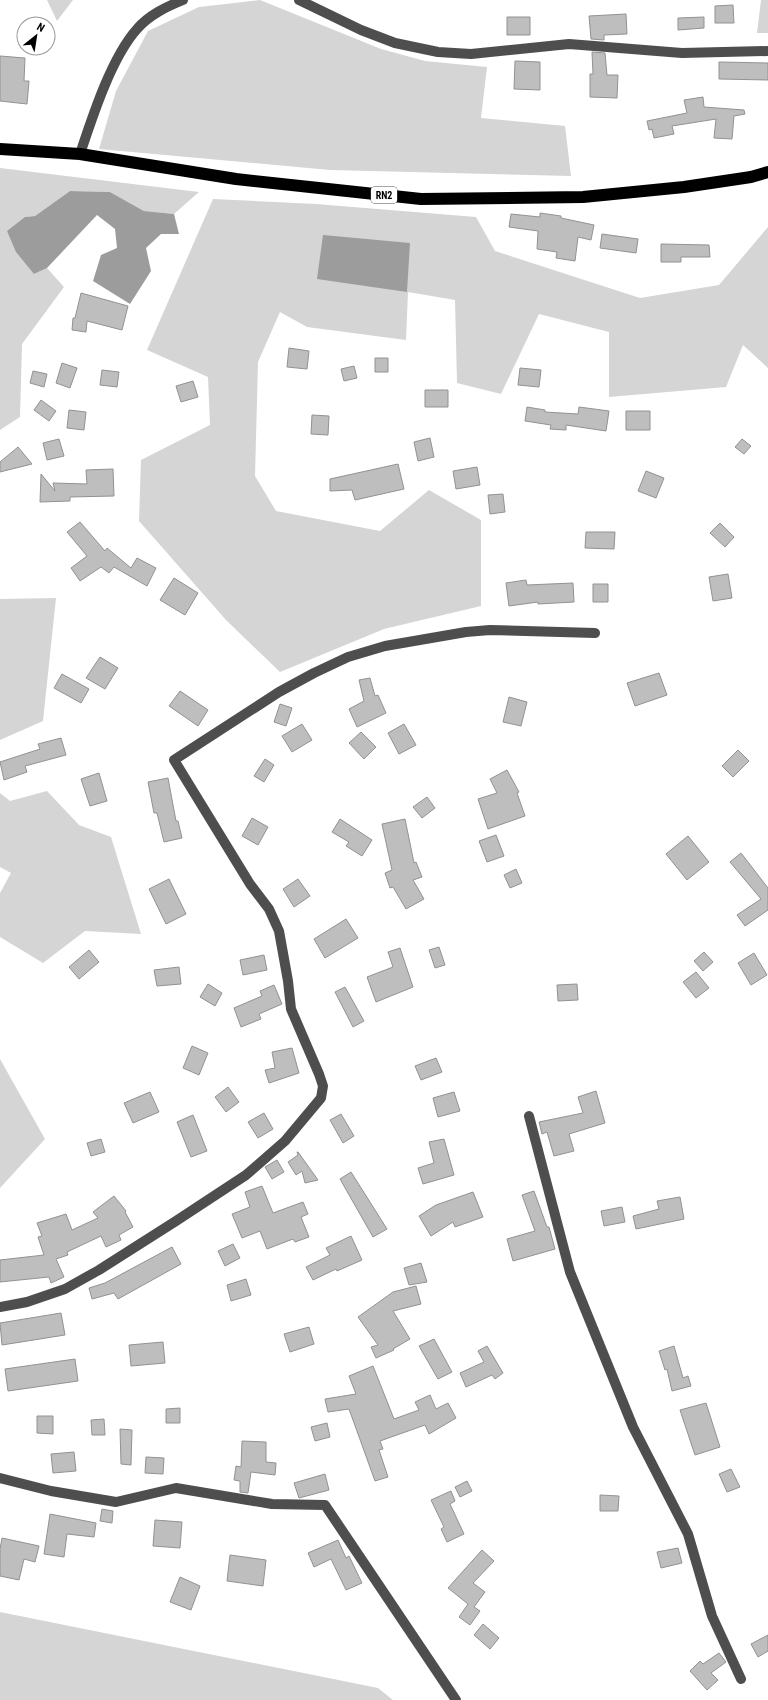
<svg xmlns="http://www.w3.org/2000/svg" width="768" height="1700" font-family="'Roboto Condensed',sans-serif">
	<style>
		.green { fill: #d5d5d5 }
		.water { fill: #9c9c9c }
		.building { fill: #bebebe; stroke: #929292 }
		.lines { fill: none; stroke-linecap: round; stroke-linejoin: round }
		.minor { stroke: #4e4e4e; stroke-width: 10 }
		.highway { stroke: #000; stroke-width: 12 }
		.labels { text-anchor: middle; stroke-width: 4; stroke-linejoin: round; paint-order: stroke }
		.shield { fill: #fff; stroke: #4c4c4c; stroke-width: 1 }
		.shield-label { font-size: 10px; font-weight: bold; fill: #000 }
	</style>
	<rect width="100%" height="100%" fill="#fff"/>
	<!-- green -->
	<path class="green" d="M47 0H73L57 21Z
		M260 0 381 49 425 61 487 67 481 118 565 126 571 176 330 170 99 149 116 91 148 31 199 7Z
		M761 0H768V33H757Z
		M0 168 199 192 174 214 144 211 110 192 70 191 35 216 25 217 34 274 47 268 64 287 22 344 20 417 0 430Z
		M213 199 316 204 476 217 495 251 640 298 719 285 768 227V368L743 345 726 387 609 397V332L539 314 501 394 457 383 455 300 408 292 406 340 307 327 280 312 258 362 255 476 276 511 380 531 429 490 481 520V606L384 629 280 672 226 620 139 521 141 460 210 425 208 377 147 350Z
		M56 598 43 721 0 740V599Z
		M47 791 79 825 111 837 141 934 85 931 43 963 0 937V893L11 873 0 867V793L10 801Z
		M0 1059 45 1139 0 1188Z
		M0 1612 378 1688 393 1700H0Z"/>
	<!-- water -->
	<path class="water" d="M70 191 110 192 144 211 174 214 179 234H161L146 248 151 271 130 304 93 281 101 255 117 248 115 229 97 215 47 268 34 274 16 252 7 231 25 217 35 216Z
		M323 235 410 243 407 292 317 279Z"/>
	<!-- building -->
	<path class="building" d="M733 5 734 23H715V6Z
		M626 14 627 34 604 35V40L591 39 589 16Z
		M507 17H530V35H507Z
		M704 17V28L678 30V18Z
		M592 52 605 53 607 75H618L617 98 590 97V74H593Z
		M0 56 25 58 24 81H29L27 104 0 101Z
		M515 61 540 62V90L514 89Z
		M719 62 768 63V80L719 79Z
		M703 97 704 107 744 110 745 114 734 116 732 139 714 138 716 119 672 126 674 134 654 138 652 129 649 130 647 121 687 113 684 100Z
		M540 213 561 216V218L594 225 591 240 578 237 575 261 556 258 557 252 537 249 538 231 509 227 511 214 540 217Z
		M602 234 638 239 636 253 600 248Z
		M661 244 709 245 710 257H681V262H661Z
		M81 293 128 306 122 330 87 321 86 332 72 330 73 318H75Z
		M289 348 309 351 307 369 287 367Z
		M375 358H388V372H375Z
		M62 363 77 368 70 388 56 383Z
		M354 366 357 378 344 381 341 369Z
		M520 368 541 370 539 387 518 385Z
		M102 370 119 372 117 387 100 385Z
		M33 371 47 374 44 387 30 383Z
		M193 381 198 397 181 402 176 386Z
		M425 390H448V407H425Z
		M41 400 56 411 49 421 34 410Z
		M527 407 545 410V412L578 414 579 407 609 411 606 431 566 425V430L550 429 551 425 525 421Z
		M69 410 86 412 84 430 67 428Z
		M626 411H650V430H626Z
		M312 415 329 416 328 435 311 434Z
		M430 438 434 457 418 461 414 442Z
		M59 439 64 456 47 460 43 443Z
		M742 439 751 446 744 454 735 447Z
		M18 447 32 464 0 472V462Z
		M398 464 404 489 355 500 352 490 330 491V479Z
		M477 467 480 485 456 489 453 471Z
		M113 469 114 496 70 497V501L40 502 41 474 55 491 53 483 87 484 86 470Z
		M646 471 664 478 656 498 638 491Z
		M503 494 505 512 490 514 488 495Z
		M80 522 105 551 107 548 131 568 137 558 156 568 147 586 114 567 109 573 101 567 80 581 71 568 87 556 67 532Z
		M720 523 734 537 725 547 710 533Z
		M586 532H615L614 549 585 548Z
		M728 574 732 598 713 601 709 577Z
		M174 578 198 593 185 615 160 600Z
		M526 580 527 585 573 583 574 602 538 604V602L509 606 506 583Z
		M593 584H608V602H593Z
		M100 657 118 668 105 689 86 678Z
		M659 673 667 695 635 706 627 683Z
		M62 674 89 689 81 703 54 688Z
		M370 678 375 696 378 695 386 713 357 727 349 709 364 701 359 680Z
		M180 691 208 710 198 726 169 706Z
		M509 697 527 702 521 726 503 722Z
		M280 704 292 708 286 726 274 722Z
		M302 724 312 740 292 752 282 736Z
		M404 724 416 745 399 754 388 733Z
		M361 732 376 747 364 759 349 743Z
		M61 738 66 755 25 766 27 772 4 780 0 762 40 749 38 744Z
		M738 750 749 761 733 777 722 766Z
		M265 759 274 765 264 782 254 776Z
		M507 770 519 792 517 793 525 816 488 829 478 799 497 793 490 779Z
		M99 773 107 801 90 806 81 779Z
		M168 778 176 821H178L182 838 164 842 157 813H154L148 782Z
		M427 797 435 808 422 818 413 807Z
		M252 818 268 827 258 845 242 836Z
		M340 819 372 840 362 856 346 846 349 842 332 832Z
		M405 819 414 863 416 862 422 877 413 880 424 899 406 909 393 887 390 888 385 873 392 870 382 824Z
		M496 835 504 856 487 862 479 841Z
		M688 836 709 862 687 880 666 854Z
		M741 853 768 888V910L745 926 737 915 761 899 730 862Z
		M516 869 522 883 510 888 504 875Z
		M169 879 186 914 166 924 149 889Z
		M298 879 310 896 294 907 283 889Z
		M346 919 358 938 325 958 314 939Z
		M439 947 445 965 435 968 429 950Z
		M400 948 413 987 376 1002 367 977 393 967 388 952Z
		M89 950 99 962 79 979 69 967Z
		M704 952 713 962 703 971 694 961Z
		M754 953 767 975 751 985 738 963Z
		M264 955 267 970 243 975 240 960Z
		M179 967 181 984 157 986 154 970Z
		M696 972 709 988 696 998 683 982Z
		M208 984 222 993 215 1006 200 997Z
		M577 984 578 1000 558 1001 557 985Z
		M274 985 282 1004 259 1014 261 1019 241 1027 234 1008 262 996 260 991Z
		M345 987 364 1021 353 1027 335 992Z
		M192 1046 208 1053 199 1075 183 1068Z
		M292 1048 299 1073 269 1083 265 1070 275 1068 272 1052Z
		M436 1058 442 1072 421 1080 415 1066Z
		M228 1087 239 1102 226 1112 215 1097Z
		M596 1091 605 1123 569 1134 574 1151 554 1156 547 1132 542 1134 539 1122 583 1113 578 1097Z
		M150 1092 159 1112 133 1123 124 1103Z
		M454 1092 460 1111 438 1117 433 1098Z
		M264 1113 273 1129 258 1138 248 1122Z
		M341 1114 354 1136 343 1143 330 1120Z
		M193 1115 207 1151 191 1157 177 1122Z
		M101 1139 105 1152 91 1156 87 1143Z
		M444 1139 454 1175 423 1184 418 1168 434 1163 429 1142Z
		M297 1152H298L318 1180 305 1183 302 1171 296 1175 288 1162 298 1155Z
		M277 1160 284 1172 272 1179 265 1167Z
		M351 1172 387 1229 373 1237 340 1179Z
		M262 1186 273 1213 303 1202 308 1214 301 1217 309 1237 295 1242 293 1239 267 1249 260 1231 242 1238 232 1214 250 1207 245 1192Z
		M534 1191 547 1227H549L555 1249 513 1261 507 1239 535 1231 522 1195Z
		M473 1192 483 1217 455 1227 453 1222 431 1236 419 1216 436 1205Z
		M114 1196 126 1211 125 1212 133 1227 119 1235 121 1240 106 1247 101 1236 67 1252 68 1255 56 1259 64 1277 51 1283 49 1277 0 1282V1260L44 1255 38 1237 42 1236 37 1223 66 1214 72 1230 98 1218 93 1212Z
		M680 1197 684 1219 636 1229 633 1216 659 1209 657 1201Z
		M622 1207 625 1222 604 1226 601 1211Z
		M351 1236 362 1260 337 1271 336 1269 313 1280 306 1267 330 1255 326 1248Z
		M233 1244 240 1258 225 1266 218 1251Z
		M172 1247 181 1264 118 1299 114 1293 92 1299 89 1288 105 1283Z
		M421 1263 427 1282 409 1285 404 1268Z
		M246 1279 251 1295 231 1301 227 1285Z
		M416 1286 421 1304 393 1311 410 1339 393 1349 394 1350 376 1358 371 1347 378 1345 358 1317 393 1292Z
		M61 1313 65 1335 2 1345 0 1323Z
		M309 1327 314 1344 290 1352 284 1334Z
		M434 1339 452 1372 438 1379 419 1346Z
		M163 1342 165 1363 131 1366 129 1345Z
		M487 1346 503 1373 495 1379 492 1375 466 1387 460 1373 484 1362 478 1351Z
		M674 1346 683 1378 688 1376 691 1386 672 1391 667 1369 665 1370 659 1351Z
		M75 1359 78 1381 8 1391 5 1369Z
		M373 1366 394 1419 419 1410 415 1402 430 1395 436 1409 448 1403 456 1418 429 1434 425 1425 380 1441 383 1449 379 1450 388 1477 375 1481 349 1409 328 1412 325 1399 356 1394 349 1376Z
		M706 1403 720 1447 695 1455 680 1410Z
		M180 1408V1423H166V1409Z
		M37 1416H53V1434L37 1433Z
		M104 1419 105 1435H92L91 1420Z
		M327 1423 330 1437 315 1441 311 1427Z
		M120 1429 132 1430 131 1465 121 1464Z
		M242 1441 266 1442V1462L276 1463 275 1475 251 1472 248 1493 240 1492V1481L234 1480 236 1466 241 1467Z
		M74 1452 76 1471 53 1473 51 1454Z
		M146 1457 164 1458 163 1474 145 1473Z
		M731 1469 740 1487 727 1492 719 1474Z
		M325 1474 329 1490 299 1498 294 1483Z
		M467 1481 472 1491 460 1497 455 1487Z
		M451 1491 455 1501 450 1504 464 1534 447 1542 441 1529 444 1527 431 1500Z
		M600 1495 619 1496 618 1511H600Z
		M102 1509 113 1511 112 1523 100 1521Z
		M50 1514 96 1523 94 1537 67 1534 64 1557 44 1554Z
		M155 1520 182 1522 180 1548 153 1546Z
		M2 1538 39 1546 35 1562 24 1559 19 1580 0 1576V1549Z
		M338 1540 346 1558 349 1556 362 1583 346 1590 331 1559 314 1567 308 1553Z
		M678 1548 682 1563 661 1568 657 1552Z
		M482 1550 494 1561 473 1583 485 1592 474 1607 480 1611 470 1625 459 1617 468 1604 448 1588Z
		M230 1555 266 1560 263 1586 227 1581Z
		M180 1577 200 1586 191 1610 170 1602Z
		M483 1624 499 1638 490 1649 474 1635Z
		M768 1635V1651L758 1657 751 1644Z
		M719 1653 726 1662 711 1673 718 1680 707 1690 690 1671 700 1661 703 1664Z"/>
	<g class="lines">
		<!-- minor -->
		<path class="minor" d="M299 0 361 30 395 43 438 52 471 54 569 44 682 53 768 51
			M80 154C92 118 111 58 137 29 149 15 166 7 183 0
			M529 1116 570 1272 633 1427 688 1534 712 1616 741 1679
			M0 1307 27 1302 65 1289 99 1270 176 1221 246 1175 285 1141 321 1098 323 1086 319 1074 291 1009 288 981 279 931 269 909 250 884 174 760 279 692 314 673 348 657 385 646 466 632 490 630 595 633
			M0 1478 51 1491 116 1502 176 1488 272 1504 325 1505 456 1700"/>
		<!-- highway -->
		<path class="highway" d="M0 149 80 154 236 179 421 199 583 197 684 187 751 177 768 172"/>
	</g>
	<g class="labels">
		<!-- shield labels -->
		<rect class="shield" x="371" y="187" width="26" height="16" rx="3"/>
		<g class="shield-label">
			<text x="384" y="199">RN2</text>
		</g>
	</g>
	<!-- north arrow -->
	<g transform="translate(36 36) rotate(30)"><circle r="19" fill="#ffffff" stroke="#999999"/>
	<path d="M0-3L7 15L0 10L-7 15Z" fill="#000000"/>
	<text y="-6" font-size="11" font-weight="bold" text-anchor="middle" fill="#000000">N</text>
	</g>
</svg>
